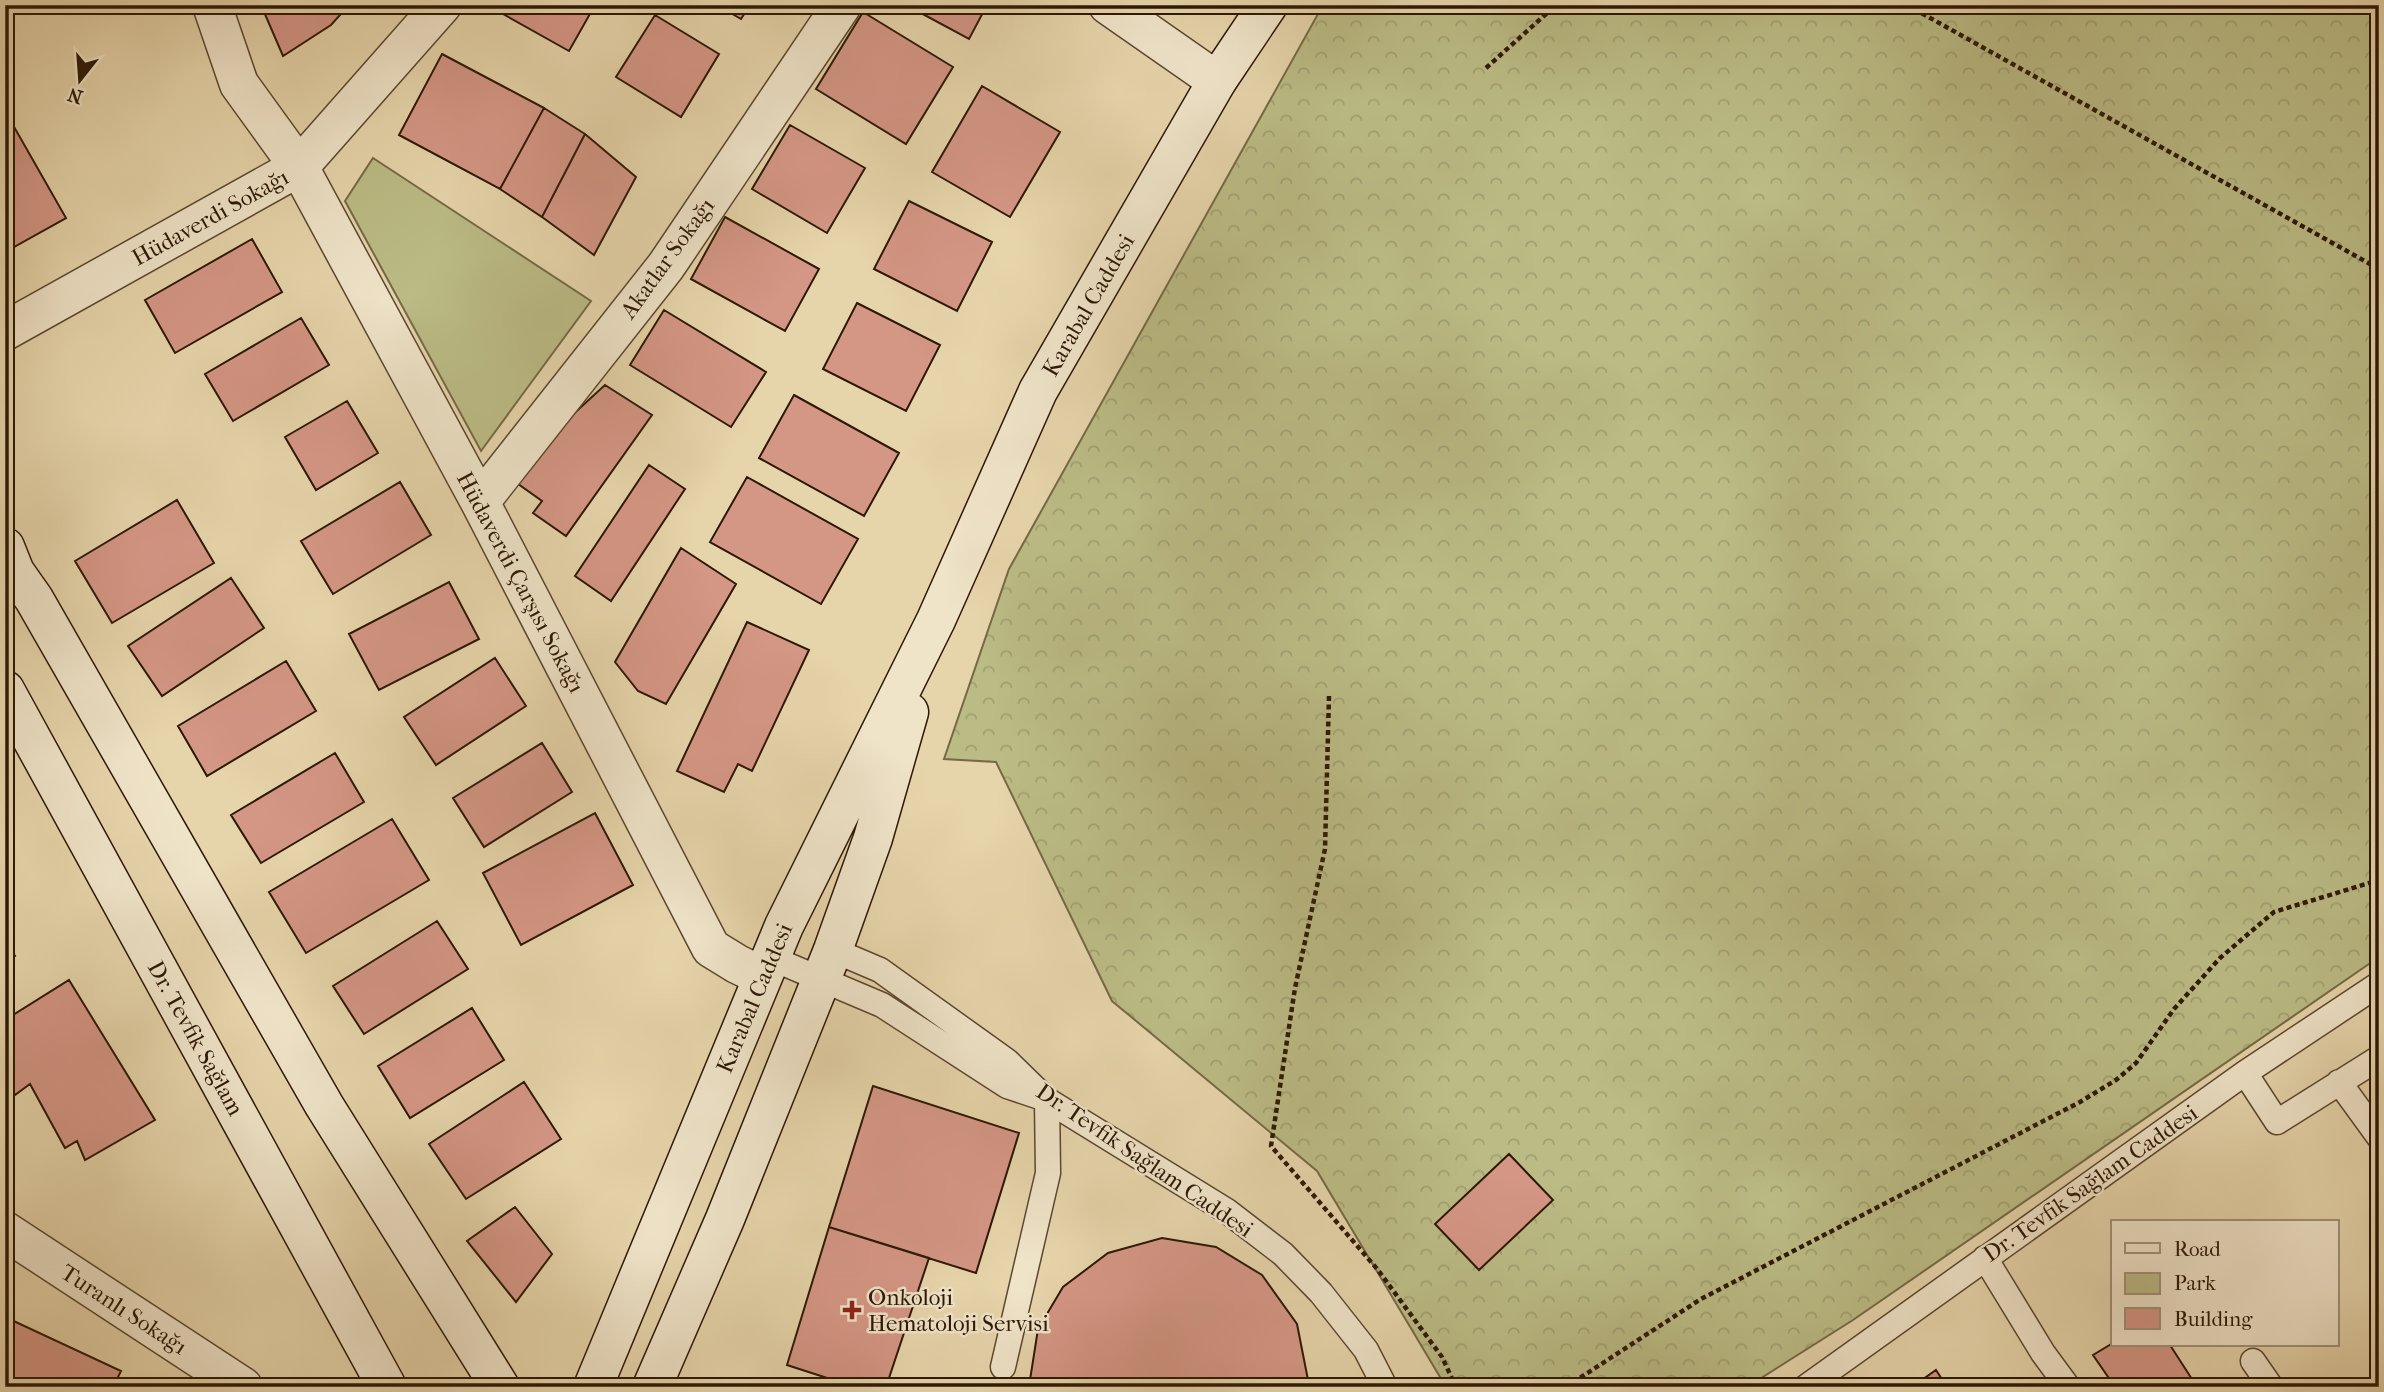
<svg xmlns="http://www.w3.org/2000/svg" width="2384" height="1392" font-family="'IM FELL French Canon',serif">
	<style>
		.forest { fill: url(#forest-crowns); stroke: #746a46; stroke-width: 2 }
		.green { fill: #bbbb85; stroke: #746a46; stroke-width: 2 }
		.building { fill: #d49685; stroke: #2d1806; stroke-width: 2 }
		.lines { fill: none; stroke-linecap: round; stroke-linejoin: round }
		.lane-casing { stroke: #5b472f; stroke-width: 27 }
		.street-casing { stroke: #5b472f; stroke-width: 41 }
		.secondary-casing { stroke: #2d1806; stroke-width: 41 }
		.path { stroke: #2d1806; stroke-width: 4.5; stroke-dasharray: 5 3.5; stroke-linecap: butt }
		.lane { stroke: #efe3c8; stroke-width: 24 }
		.street { stroke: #efe3c8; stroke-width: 38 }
		.secondary { stroke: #efe3c8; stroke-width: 38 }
		.poi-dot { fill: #8f2418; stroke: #efe3c8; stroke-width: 2.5 }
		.labels { text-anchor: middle; stroke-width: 5; stroke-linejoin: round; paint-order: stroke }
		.street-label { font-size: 23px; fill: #2d1806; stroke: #efe3c8 }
		.poi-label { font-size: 23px; fill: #2d1806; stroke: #efe3c8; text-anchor: start }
	</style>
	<defs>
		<pattern id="forest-crowns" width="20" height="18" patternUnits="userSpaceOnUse" patternTransform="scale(1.75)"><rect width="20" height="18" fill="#bbbb85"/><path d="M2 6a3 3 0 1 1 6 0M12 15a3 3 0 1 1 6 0" fill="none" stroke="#a1a071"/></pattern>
	</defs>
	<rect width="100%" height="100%" fill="#e6d4aa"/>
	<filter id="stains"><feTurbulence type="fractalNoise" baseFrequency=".00286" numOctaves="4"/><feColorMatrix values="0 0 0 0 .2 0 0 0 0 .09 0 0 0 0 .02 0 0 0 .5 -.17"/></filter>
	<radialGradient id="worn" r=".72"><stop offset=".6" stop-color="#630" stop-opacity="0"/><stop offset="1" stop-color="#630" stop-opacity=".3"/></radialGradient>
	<!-- forest -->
	<path class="forest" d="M1323 5H2379V957L1853 1320 1747 1387H1446L1317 1171 1112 1001 996 762 944 759 1009 569Z"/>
	<!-- green -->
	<path class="green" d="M373 158 591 301 481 451 345 201Z"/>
	<!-- building -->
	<path class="building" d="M261 5H349L331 25 283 56Z
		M487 5H595L569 51Z
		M717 5H750L741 19Z
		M906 5H987L969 39Z
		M863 12 953 67 906 144 816 89Z
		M655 15 719 54 681 117 616 77Z
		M442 54 544 108 500 189 399 135Z
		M982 86 1060 132 1010 217 932 172Z
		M544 108 585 134 542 217 500 189Z
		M5 111 66 218 5 252Z
		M790 125 865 168 827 233 752 189Z
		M585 134 636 177 594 255 542 217Z
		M909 201 992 242 957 311 874 269Z
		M725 217 819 269 785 331 691 279Z
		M252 239 282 292 175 353 145 300Z
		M857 303 940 345 906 411 823 369Z
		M664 310 766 372 731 427 630 365Z
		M301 318 329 365 233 421 205 374Z
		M605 385 652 415 566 536 533 513 542 501 514 481 569 418Z
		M794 395 899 453 864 516 759 458Z
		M347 401 378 453 316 490 285 437Z
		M649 465 685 489 611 601 575 576Z
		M747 477 858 539 821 604 710 542Z
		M400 482 431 535 333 594 301 541Z
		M177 500 214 563 112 623 75 561Z
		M681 548 736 584 666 704 638 691 615 662Z
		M231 578 264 628 162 696 128 646Z
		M449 582 479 639 379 690 349 634Z
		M747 622 809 650 752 771 738 764 724 792 677 771Z
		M495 658 526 706 436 765 404 717Z
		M286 661 316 711 207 776 178 726Z
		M542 743 572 792 484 847 453 798Z
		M335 753 364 802 261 863 231 815Z
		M595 813 633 885 521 945 483 873Z
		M392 819 429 880 306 953 269 892Z
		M437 921 468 969 364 1034 333 986Z
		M5 940 15 956 5 962Z
		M69 980 155 1120 85 1160 77 1141 65 1148 30 1084 15 1095 5 1077V1020Z
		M472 1008 504 1060 410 1118 378 1066Z
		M524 1082 561 1139 466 1199 429 1144Z
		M873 1086 1019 1133 976 1273 829 1227Z
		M1509 1154 1553 1200 1479 1270 1435 1224Z
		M515 1207 552 1254 516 1302 467 1241Z
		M829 1227 929 1258 886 1387H855L787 1365Z
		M1162 1238 1216 1247 1262 1275 1297 1324 1309 1385 1329 1387H1010V1379L1030 1380 1038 1329 1063 1287 1108 1253Z
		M5 1317 121 1371 113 1387H5Z
		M2113 1343V1345H2170L2197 1387H2115L2093 1355Z
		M1936 1370 1947 1387H1912Z"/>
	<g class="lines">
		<!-- lane casing -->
		<g class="lane-casing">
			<path id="lane" d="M833 950 880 970 1007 1061 1047 1100 1227 1211 1283 1254 1321 1293 1366 1350 1385 1387
				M771 958 882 1005 1007 1086 1040 1097
				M2245 1073 2277 1122 2379 1058
				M2339 1082 2379 1137
				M1985 1258 2043 1353 2068 1387
				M2253 1361 2271 1387
				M1003 1367 1048 1173 1047 1100
				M1806 1387 2245 1073 2379 984"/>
		</g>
		<!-- street casing -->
		<g class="street-casing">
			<path id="street" d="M212 5 239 84 299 167 480 502 711 948 737 964 762 976
				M1108 5 1217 81
				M5 331 299 167 442 5
				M480 502 666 266 842 5
				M5 1231 243 1387"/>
		</g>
		<!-- secondary casing -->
		<g class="secondary-casing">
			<path id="secondary" d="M5 547 15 572 34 599 324 1105 500 1387
				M5 690 387 1387
				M593 1387 784 926 936 620 1038 391 1217 81 1268 5
				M652 1387 725 1219 833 950 873 838 909 712"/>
		</g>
		<!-- path -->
		<path class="path" d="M1907 5 2379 269
			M1486 68 1556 5
			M1329 696 1325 849 1295 988 1271 1146 1378 1270 1442 1357 1456 1387
			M1566 1387 1701 1299 2080 1102 2116 1080 2136 1063 2174 1009 2220 958 2274 912 2379 880"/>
		<!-- lane -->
		<use href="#lane" class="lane"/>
		<!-- street -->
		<use href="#street" class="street"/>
		<!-- secondary -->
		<use href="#secondary" class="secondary"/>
	</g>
	<!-- markers -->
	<path class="poi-dot" d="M848.5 1299.5h7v7h7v7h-7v7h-7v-7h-7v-7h7z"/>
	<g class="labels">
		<!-- street labels -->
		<g class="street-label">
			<text transform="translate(210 217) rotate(-29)" y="8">Hüdaverdi Sokağı</text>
			<text transform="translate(667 258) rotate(-54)" y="8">Akatlar Sokağı</text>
			<text transform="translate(1088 305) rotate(-60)" y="8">Karabal Caddesi</text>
			<text transform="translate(521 582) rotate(62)" y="8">Hüdaverdi Çarşısı Sokağı</text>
			<text transform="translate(754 998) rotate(-67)" y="8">Karabal Caddesi</text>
			<text transform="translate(196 1038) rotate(61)" y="8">Dr. Tevfik Sağlam</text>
			<text transform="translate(1145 1160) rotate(34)" y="8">Dr. Tevfik Sağlam Caddesi</text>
			<text transform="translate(2090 1183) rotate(-35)" y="8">Dr. Tevfik Sağlam Caddesi</text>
			<text transform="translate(124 1309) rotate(33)" y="8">Turanlı Sokağı</text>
		</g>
		<!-- poi labels -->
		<g class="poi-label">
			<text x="868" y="1305">Onkoloji<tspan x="868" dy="26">Hematoloji Servisi</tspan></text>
		</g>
	</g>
	<!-- margin -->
	<rect width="2384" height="1392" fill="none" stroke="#e6d4aa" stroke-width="28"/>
	<rect x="7" y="7" width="2370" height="1378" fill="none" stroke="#2d1806" stroke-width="3.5"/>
	<rect x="14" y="14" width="2356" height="1364" fill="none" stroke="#2d1806" stroke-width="2"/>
	<!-- legend -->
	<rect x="2111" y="1220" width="228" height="126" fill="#efe3c8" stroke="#a1927a" stroke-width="2"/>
	<rect x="2125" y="1243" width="35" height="10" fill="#efe3c8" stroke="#a1927a" stroke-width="2"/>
	<text x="2174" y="1256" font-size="21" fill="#2d1806">Road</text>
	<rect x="2125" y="1273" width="35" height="21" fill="#bbbb85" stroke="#a1927a" stroke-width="2"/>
	<text x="2174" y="1290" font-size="21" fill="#2d1806">Park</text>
	<rect x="2125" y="1308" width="35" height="21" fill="#d49685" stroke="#a1927a" stroke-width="2"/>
	<text x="2174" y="1326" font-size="21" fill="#2d1806">Building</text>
	<!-- north arrow -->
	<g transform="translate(80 80) rotate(197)" stroke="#efe3c8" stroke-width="5" paint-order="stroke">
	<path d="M0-5L12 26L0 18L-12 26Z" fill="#2d1806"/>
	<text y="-10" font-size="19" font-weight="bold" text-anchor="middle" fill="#2d1806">N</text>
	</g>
	<rect width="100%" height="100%" filter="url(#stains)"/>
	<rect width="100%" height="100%" fill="url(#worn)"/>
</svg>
